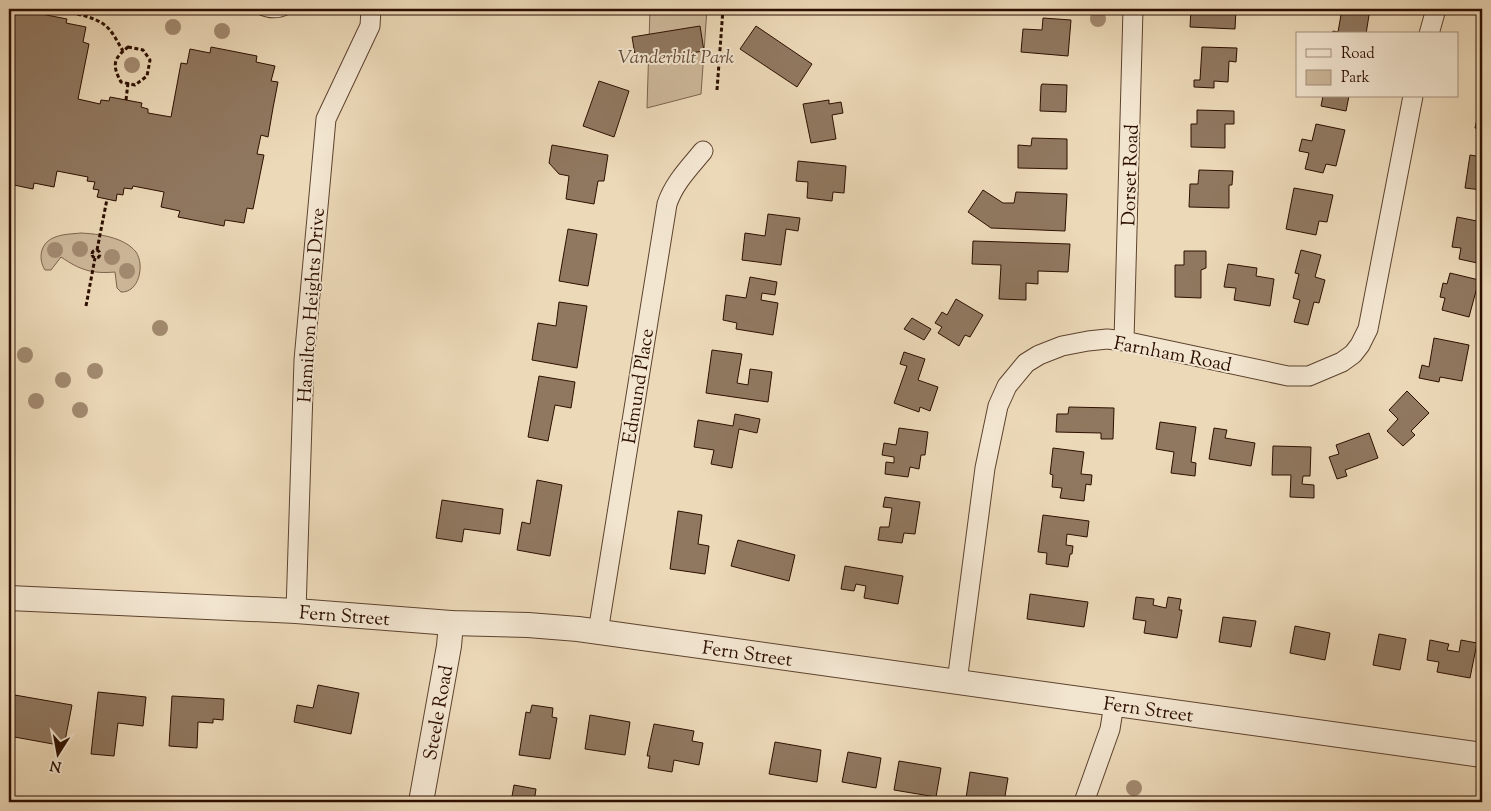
<svg xmlns="http://www.w3.org/2000/svg" width="1491" height="811" font-family="'Sorts Mill Goudy',serif">
	<style>
		.green { fill: #ccb799; stroke: #7c634c }
		.building { fill: #907860; stroke: #2d0f00 }
		.lines { fill: none; stroke-linecap: round; stroke-linejoin: round }
		.service-casing { stroke: #5d422e; stroke-width: 11 }
		.minor-casing { stroke: #5d422e; stroke-width: 21 }
		.tertiary-casing { stroke: #5d422e; stroke-width: 26 }
		.path { stroke: #2d0f00; stroke-width: 3; stroke-dasharray: 4 2.5; stroke-linecap: butt }
		.service { stroke: #f3e6d1; stroke-width: 9 }
		.minor { stroke: #f3e6d1; stroke-width: 19 }
		.tertiary { stroke: #f3e6d1; stroke-width: 24 }
		.tree { fill: #a28a70 }
		.labels { text-anchor: middle; stroke-width: 4; stroke-linejoin: round; paint-order: stroke }
		.park-label { font-size: 19px; font-style: italic; fill: #654a36; stroke: #f3e6d1 }
		.street-label { font-size: 19px; fill: #2d0f00; stroke: #f3e6d1 }
	</style>
	<rect width="100%" height="100%" fill="#ecd9b8"/>
	<filter id="stains"><feTurbulence type="fractalNoise" baseFrequency=".004" numOctaves="4"/><feColorMatrix values="0 0 0 0 .2 0 0 0 0 .09 0 0 0 0 .02 0 0 0 .5 -.17"/></filter>
	<radialGradient id="worn" r=".72"><stop offset=".6" stop-color="#630" stop-opacity="0"/><stop offset="1" stop-color="#630" stop-opacity=".3"/></radialGradient>
	<!-- green -->
	<path class="green" d="M650 9H707L701 94 647 108Z
		M81 233C99 234 124 237 136 252 145 265 139 293 121 292L117 288 115 272C92 274 80 270 61 257L51 270H45C38 259 40 244 53 238 61 234 72 234 81 233Z"/>
	<!-- building -->
	<path class="building" d="M1191 9H1236L1235 29 1190 27Z
		M1342 9H1370L1366 34H1332L1333 31 1338 32Z
		M21 10 67 19 66 23 86 27 83 42 89 44 78 99 100 104 101 100 109 101 110 97 142 103 141 107 148 109V113L171 117 181 63 187 64 190 49 210 53 211 47 257 56 256 62 275 66 271 81 278 82 273 108 268 137 261 135 257 154 264 155 253 209 247 208 244 223 225 220 224 226 178 217 180 211 161 207 164 192 133 186 132 189 124 188 123 195 117 194 116 201 97 197 99 190 93 189 95 182 87 181 88 177 57 171 54 187 34 183 33 189 9 184V11L20 13Z
		M1043 18 1071 20 1068 56 1021 52 1023 29 1042 30Z
		M700 26 704 51 636 61 632 37Z
		M756 26 812 64 797 87 740 49Z
		M1202 47 1237 48 1236 62 1229 61 1228 82 1214 81V88L1194 87V80H1200Z
		M599 81 629 91 614 137 583 126Z
		M1042 84 1067 85 1066 112 1040 111 1041 86Z
		M1323 96H1349L1346 111 1321 106Z
		M1482 97V130L1475 128Z
		M829 100V104L841 102 843 113 832 115 836 139 811 143 803 104Z
		M1197 110 1234 111V124H1225V148L1191 147V124H1197Z
		M1316 124 1345 130 1336 166 1326 164 1323 173 1305 169 1309 153 1299 151 1302 139 1312 141Z
		M1032 138 1067 139V169L1018 168V145L1031 146Z
		M552 145 608 155 604 181H598L594 204 566 199 569 176 559 174 549 163Z
		M1470 155 1482 157V190L1465 188Z
		M798 161 846 166 844 193 833 192 832 201 807 198 808 182 796 181Z
		M1199 170 1233 171 1232 185H1229V208L1189 207 1190 184H1198Z
		M1294 188 1333 195 1327 222 1319 221 1316 235 1286 229Z
		M983 190 1003 203H1014L1016 192 1067 194 1065 231 991 228 968 212Z
		M768 214 800 218 798 231 786 229 781 265 742 260 745 233 765 236Z
		M1457 217 1482 222V264L1459 259 1461 248 1452 247Z
		M568 229 597 234 588 286 559 281Z
		M973 241 1070 244 1068 272 1038 271V284L1026 283V300L999 299 1001 265 972 264Z
		M1301 250 1321 255 1315 277 1325 280 1319 303 1314 302 1308 325 1294 322 1300 300 1293 298 1299 274 1295 273Z
		M1184 251H1206V268L1201 270V298L1175 297V265H1184Z
		M1228 264 1257 268 1256 276 1274 279 1270 306 1234 300 1236 288 1224 287Z
		M1450 273 1479 280 1469 317 1442 310 1445 298 1440 297 1443 283 1447 284Z
		M750 277 777 282 775 295 762 293 761 300 778 303 773 335 736 329 737 323 723 320 726 295 746 298Z
		M956 299 983 315 970 337 965 335 959 346 938 333 942 327 935 323 942 312 947 315Z
		M559 302 587 306 577 368 532 360 538 323 556 326Z
		M912 318 931 329 924 340 904 329Z
		M1434 338 1469 345 1462 381 1440 377 1439 382 1419 378 1422 365 1429 367Z
		M712 350 742 354 737 383 748 385 750 369 772 372 768 402 706 393Z
		M904 352 925 359 918 380 938 387 930 411 920 407 919 412 894 403 907 366 900 364Z
		M539 376 575 382 571 408 555 405 548 441 528 437Z
		M1407 391 1429 413 1411 431 1415 435 1403 446 1387 431 1398 419 1389 410Z
		M1069 407 1114 408 1113 439H1101V433L1056 432 1057 414H1068Z
		M735 414 760 419 757 433 739 429 732 468 711 464 714 450 694 447 698 420 733 426Z
		M1160 422 1196 427 1191 462 1196 463 1195 476 1171 473 1174 452 1156 449Z
		M899 428 928 432 925 455H921L919 469 910 467 908 477 885 474 886 462 894 463V457L882 455 884 443 896 445Z
		M1214 428 1227 430 1225 438 1255 443 1251 466 1209 459Z
		M1369 433 1378 458 1345 470 1347 476 1337 479 1329 457 1339 454 1336 445Z
		M1273 446 1311 447 1310 476H1303L1302 484 1314 485V498L1290 497 1291 475H1272Z
		M1053 448 1084 452 1081 474 1092 475 1091 485 1086 484 1084 501 1060 498 1062 488 1052 487 1053 475 1050 474Z
		M537 480 562 485 550 556 517 550 522 522 530 524Z
		M885 497 920 502 915 534 904 533 902 543 878 540 880 527H889L892 508 883 507Z
		M442 500 503 509 500 534 464 529 462 542 436 538Z
		M678 511 702 515 698 544 709 546 705 574 670 569Z
		M1043 515 1089 521 1087 537 1067 534 1066 545 1073 546 1072 554H1070L1068 567 1046 564 1047 553 1038 552Z
		M738 540 795 555 789 581 731 566Z
		M845 566 903 576 898 604 864 598 866 586 856 584 854 591 841 589Z
		M1030 594 1088 602 1084 627 1027 619Z
		M1136 597 1154 599 1153 605 1166 608 1168 597 1181 599 1179 610H1182L1177 638 1144 633 1146 621 1133 619Z
		M1223 617 1256 621 1251 647 1219 642Z
		M1295 626 1330 633 1325 660 1290 653Z
		M1379 634 1406 639 1400 670 1373 665Z
		M1430 640 1449 644 1447 650 1459 652 1461 640 1477 643 1470 678 1437 672 1439 662 1427 660Z
		M318 685 359 693 351 734 294 722 297 705 313 708Z
		M98 692 146 697 143 726 118 723 114 756 91 754Z
		M9 694 72 705 64 746 9 736Z
		M172 696 224 699 223 720 213 719V723L198 722 197 748 169 746Z
		M532 705 553 708 552 717 557 718 550 759 519 755 526 712 530 713Z
		M590 715 630 722 625 755 585 749Z
		M654 724 694 731 692 741 703 743 699 765 674 760 672 772 648 768 650 756H647Z
		M775 742 821 750 817 782 769 774Z
		M848 752 881 758 876 788 842 782Z
		M899 761 941 768 936 797 894 790Z
		M970 772 1008 778 1004 802 966 798Z
		M514 785 536 789 534 802H511Z
		M1168 798 1187 801 1192 802H1167Z"/>
	<g class="lines">
		<!-- service casing -->
		<g class="service-casing">
			<path id="service" d="M259 9C269 14 279 14 288 9"/>
		</g>
		<!-- minor casing -->
		<g class="minor-casing">
			<path id="minor" d="M1429 34 1436 9
				M1124 341 1133 9
				M296 611 304 360 326 119 370 26 371 9
				M598 632 667 204C674 183 689 168 703 151
				M957 682 985 468 998 406 1007 386 1026 363 1039 355 1062 346 1088 341 1107 339 1124 341 1288 376H1309L1342 362 1353 354 1360 345 1368 329 1413 96
				M1084 802 1110 729 1114 704"/>
		</g>
		<!-- tertiary casing -->
		<g class="tertiary-casing">
			<g id="tertiary">
				<path id="s1" d="M9 598 296 611 451 623 528 625 578 629 1482 755"/>
				<path id="s2" d="M421 802 449 646 451 623"/>
			</g>
		</g>
		<!-- path -->
		<path class="path" d="M45 9C63 12 95 14 108 28 114 34 118 43 123 51
			M128 47 143 50 150 60 147 76 135 85 121 82C112 65 113 59 128 47Z
			M717 90 723 9
			M126 100 128 83
			M97 250 107 199
			M92 254a4 4 0 1 1 8 0a4 4 0 1 1-8 0Z
			M86 306 95 258"/>
		<!-- service -->
		<use href="#service" class="service"/>
		<!-- minor -->
		<use href="#minor" class="minor"/>
		<!-- tertiary -->
		<use href="#tertiary" class="tertiary"/>
	</g>
	<!-- trees -->
	<g class="tree">
		<circle cx="1098" cy="19" r="8"/>
		<circle cx="173" cy="27" r="8"/>
		<circle cx="222" cy="31" r="8"/>
		<circle cx="132" cy="65" r="8"/>
		<circle cx="80" cy="249" r="8"/>
		<circle cx="55" cy="250" r="8"/>
		<circle cx="112" cy="257" r="8"/>
		<circle cx="127" cy="271" r="8"/>
		<circle cx="160" cy="328" r="8"/>
		<circle cx="25" cy="355" r="8"/>
		<circle cx="95" cy="371" r="8"/>
		<circle cx="63" cy="380" r="8"/>
		<circle cx="36" cy="401" r="8"/>
		<circle cx="80" cy="410" r="8"/>
		<circle cx="1134" cy="788" r="8"/>
	</g>
	<g class="labels">
		<!-- park labels -->
		<g class="park-label">
			<text x="676" y="63">Vanderbilt Park</text>
		</g>
		<!-- street labels -->
		<g class="street-label">
			<text transform="translate(1129 175) rotate(-88)" y="7">Dorset Road</text>
			<text transform="translate(310 305) rotate(-86)" y="7">Hamilton Heights Drive</text>
			<text transform="translate(1173 353) rotate(11)" y="7">Farnham Road</text>
			<text transform="translate(637 386) rotate(-81)" y="7">Edmund Place</text>
			<text dy="7" stroke="none"><textPath href="#s1" startOffset="336">Fern Street</textPath></text>
			<text dy="7" stroke="none"><textPath href="#s1" startOffset="741">Fern Street</textPath></text>
			<text dy="7" stroke="none"><textPath href="#s1" startOffset="1146">Fern Street</textPath></text>
			<text dy="7" stroke="none"><textPath href="#s2" startOffset="91">Steele Road</textPath></text>
		</g>
	</g>
	<!-- margin -->
	<rect width="1491" height="811" fill="none" stroke="#ecd9b8" stroke-width="30"/>
	<rect x="10" y="10" width="1471" height="791" fill="none" stroke="#2d0f00" stroke-width="2.5"/>
	<rect x="15" y="15" width="1461" height="781" fill="none" stroke="#2d0f00"/>
	<!-- legend -->
	<rect x="1296" y="32" width="162" height="65" fill="#f3e6d1" stroke="#a4907d"/>
	<rect x="1306" y="49" width="25" height="8" fill="#f3e6d1" stroke="#a4907d"/>
	<text x="1341" y="58" font-size="15" fill="#2d0f00">Road</text>
	<rect x="1306" y="70" width="25" height="15" fill="#ccb799" stroke="#a4907d"/>
	<text x="1341" y="82" font-size="15" fill="#2d0f00">Park</text>
	<!-- north arrow -->
	<g transform="translate(58 754) rotate(191)" stroke="#f3e6d1" stroke-width="4" paint-order="stroke">
	<path d="M0-4L9 19L0 12L-9 19Z" fill="#2d0f00"/>
	<text y="-8" font-size="14" font-weight="bold" text-anchor="middle" fill="#2d0f00">N</text>
	</g>
	<rect width="100%" height="100%" filter="url(#stains)"/>
	<rect width="100%" height="100%" fill="url(#worn)"/>
</svg>
